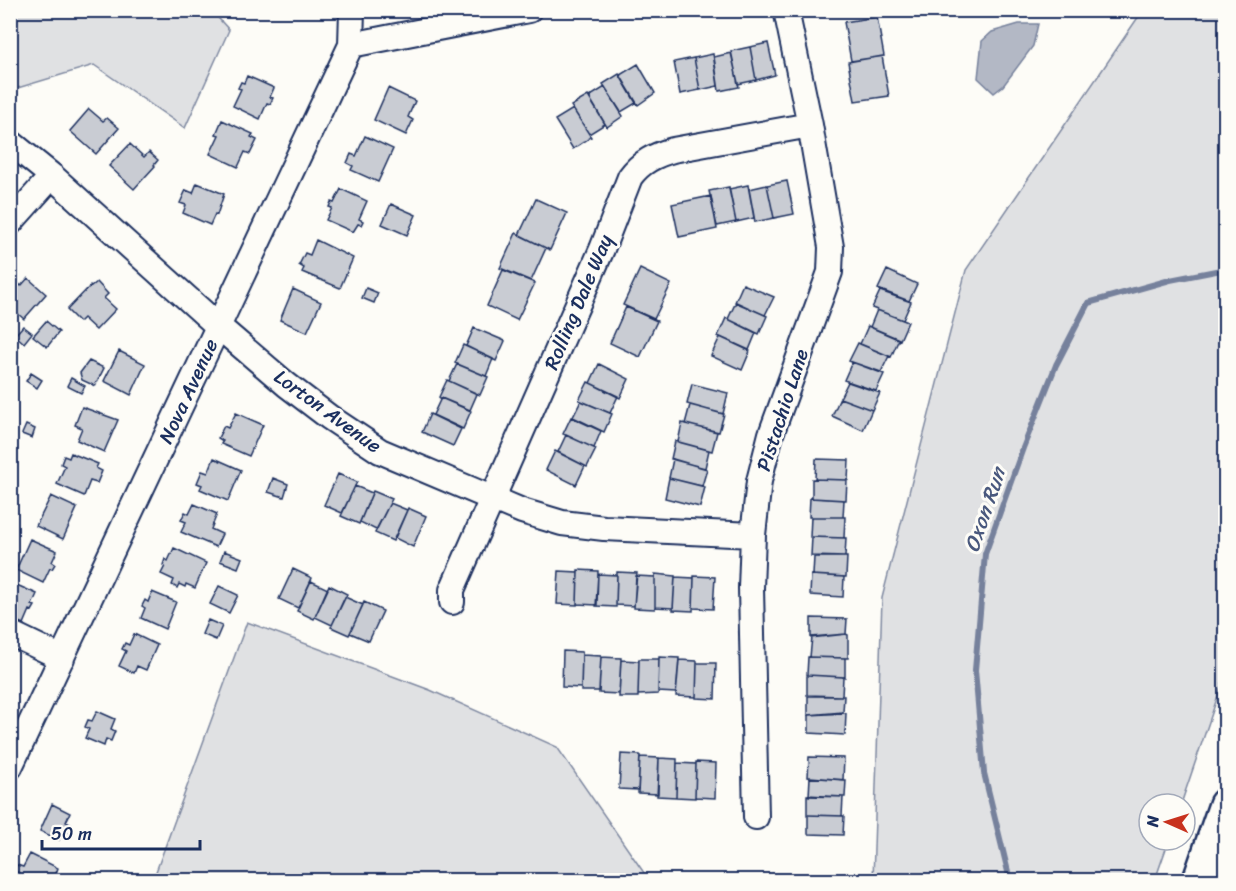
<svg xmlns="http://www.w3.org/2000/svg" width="1236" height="891" font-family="Sriracha,sans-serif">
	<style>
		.green { fill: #e0e1e3; stroke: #7e88a0; stroke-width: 1.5 }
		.water { fill: #b3b8c5; stroke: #76819c; stroke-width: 1.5 }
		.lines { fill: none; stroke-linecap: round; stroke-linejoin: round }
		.stream { stroke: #76819c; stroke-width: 6 }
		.building { fill: #c9ccd3; stroke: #1b2f5e; stroke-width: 1.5 }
		.minor-casing { stroke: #1b2f5e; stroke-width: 28 }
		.highway-casing { stroke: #1b2f5e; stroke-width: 38 }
		.minor { stroke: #fdfcf7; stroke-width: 24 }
		.highway { stroke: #fdfcf7; stroke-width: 33 }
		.labels { text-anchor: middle; stroke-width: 6; stroke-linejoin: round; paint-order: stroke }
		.street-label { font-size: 20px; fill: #1b2f5e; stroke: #fdfcf7 }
		.water-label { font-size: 21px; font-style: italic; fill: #49587d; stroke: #fdfcf7 }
	</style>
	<rect width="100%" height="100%" fill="#fdfcf7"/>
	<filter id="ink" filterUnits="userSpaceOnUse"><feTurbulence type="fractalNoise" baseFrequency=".0167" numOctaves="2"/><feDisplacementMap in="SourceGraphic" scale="12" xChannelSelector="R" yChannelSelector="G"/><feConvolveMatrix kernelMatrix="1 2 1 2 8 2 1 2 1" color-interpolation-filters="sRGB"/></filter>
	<g filter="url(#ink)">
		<!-- green -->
		<path class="green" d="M11 10 212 11 229 30 185 128 94 65 11 90Z
			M1143 10 1225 11V675L1181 804H1149V840H1169L1155 880H873L882 598 966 270Z
			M247 622 430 690 557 747 649 880H153Z"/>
		<!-- water -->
		<path class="water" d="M1019 24H1038L1033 46 1003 86 994 93 978 78 982 41 992 32Z"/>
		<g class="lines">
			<!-- stream -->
			<path class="stream" d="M1010 880 984 773 975 670 985 554 1023 448 1056 365 1088 303 1170 280 1226 269"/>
		</g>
		<!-- building -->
		<path class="building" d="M877 17 884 56 851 61 844 22Z
			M768 43 775 75 756 80 750 47Z
			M750 47 756 80 738 84 731 51Z
			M731 53 739 87 719 91 714 57Z
			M713 54 718 86 700 90 694 58Z
			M882 56 889 96 855 101 848 62Z
			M694 58 700 90 680 94 674 62Z
			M638 64 655 93 638 105 620 75Z
			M619 74 636 103 621 112 603 84Z
			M247 76 274 88 270 97 273 98 270 104 267 103 260 119 233 106 241 89 238 88 241 82 244 83Z
			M605 87 623 116 607 127 589 97Z
			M388 88 415 101 408 117 413 120 406 135 374 120Z
			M588 96 605 124 589 134 571 106Z
			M89 109 103 121 107 118 119 128 96 154 70 131Z
			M573 109 591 137 573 149 555 120Z
			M222 120 253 134 251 137 257 140 250 154 245 152 238 167 210 154 219 135 216 134Z
			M365 136 393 149 378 182 351 170 353 166 347 163 351 154 356 156Z
			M130 144 144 157 149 152 158 160 154 165 155 166 134 189 109 166Z
			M787 181 794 214 774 218 767 185Z
			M197 183 224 194 217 215 215 214 210 225 183 213 186 205 180 203 186 190 193 193Z
			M748 185 754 218 736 222 729 189Z
			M767 185 774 218 755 222 749 189Z
			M729 187 736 222 717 226 709 191Z
			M341 189 367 201 359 219 363 221 361 225 358 224 353 232 326 220 332 208 329 207 331 202 334 203Z
			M711 196 717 229 679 237 672 204Z
			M536 199 567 213 550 250 519 235Z
			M391 204 416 215 407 235 382 224Z
			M516 233 546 248 531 281 500 268Z
			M316 240 353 258 340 288 302 272 304 268 299 265 305 253 310 255Z
			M640 269 671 284 654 319 623 305Z
			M503 270 535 283 517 320 487 306Z
			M887 270 917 284 909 301 878 289Z
			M28 278 46 294 24 319 10 307V297L12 295 10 289 17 282 21 286Z
			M97 282 108 294 104 298 116 309 96 330 83 318 79 322 67 310 90 286 91 287Z
			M743 284 774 297 765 315 735 302Z
			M366 288 378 293 374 303 362 298Z
			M293 289 321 302 307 332 280 320Z
			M880 291 911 302 903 320 872 308Z
			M736 302 767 316 759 334 728 319Z
			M626 307 657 321 640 357 610 343Z
			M877 310 908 322 900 340 870 327Z
			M726 318 756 333 749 350 718 336Z
			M46 321 59 332 47 347 33 336Z
			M23 326 32 333 24 343 15 335Z
			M868 326 899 339 891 357 860 344Z
			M474 328 505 341 496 361 466 346Z
			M720 337 750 351 742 370 711 356Z
			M858 343 889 356 881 372 849 361Z
			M463 345 493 359 486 376 455 363Z
			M119 351 145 364 131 395 104 381Z
			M89 361 104 368 95 386 82 380 80 373Z
			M852 362 884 374 876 391 844 380Z
			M457 364 488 377 480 395 449 381Z
			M599 364 629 379 620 398 590 383Z
			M31 373 42 380 37 388 26 381Z
			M71 378 85 386 81 393 67 386Z
			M447 380 477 394 470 410 439 397Z
			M588 382 618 396 610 413 579 400Z
			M848 382 880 393 872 410 840 398Z
			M692 384 728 393 723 414 687 404Z
			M441 398 471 411 463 429 433 415Z
			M840 398 872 410 863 430 832 416Z
			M581 401 612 414 604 432 573 417Z
			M690 405 724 414 719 432 685 424Z
			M82 407 118 420 104 452 77 440 82 428 75 425Z
			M236 413 263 425 249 456 221 444 223 441 218 438 224 426 228 428Z
			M430 414 461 429 453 446 422 432Z
			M571 417 601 431 594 448 563 434Z
			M682 423 717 432 712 451 678 442Z
			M26 425 35 429 32 438 22 434Z
			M566 435 596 449 587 467 558 452Z
			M675 441 709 450 705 468 671 459Z
			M555 451 585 466 576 485 546 470Z
			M71 453 98 464 96 468 102 471 97 483 90 481 84 496 57 484 65 466 61 464 64 456 69 458Z
			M214 458 241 470 228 501 200 489 202 485 197 483 202 471 208 473Z
			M673 459 707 469 702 486 669 478Z
			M816 459 849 460 848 480 815 479Z
			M338 474 357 482 342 513 324 505Z
			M273 478 288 484 284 497 268 492Z
			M669 478 705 487 700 507 665 498Z
			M812 479 847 480 846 500 812 498Z
			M355 486 372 493 359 524 341 516Z
			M373 491 392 499 376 530 360 522Z
			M51 496 77 508 63 539 36 526Z
			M810 498 844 500 843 517H809Z
			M390 503 407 510 393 541 375 533Z
			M194 504 217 514 211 529 222 534 216 547 181 532 186 522 181 520 185 512 189 514Z
			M408 508 426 516 413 547 395 538Z
			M811 517H845L844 538 810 537Z
			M812 537 846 538 845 557 811 556Z
			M30 539 57 551 52 562 55 564 52 569 50 568 43 583 16 570Z
			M174 548 206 563 195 588 186 584 185 587 179 584 177 588 172 585 174 580 161 574 165 566 163 565 165 559 168 561Z
			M224 551 242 558 238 568 220 561Z
			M814 557H847L846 577 813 575Z
			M293 569 312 578 298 608 279 599Z
			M578 570 598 571 597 605 577 604Z
			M559 571 578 572 577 605 557 604Z
			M617 572 637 573 634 606 616 605Z
			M598 574 617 575 616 607 596 606Z
			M655 574 675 576 673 608 655 607Z
			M811 575 844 577 843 597 810 595Z
			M636 576 655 577V609L634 608Z
			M694 576 715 577 713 609 693 608Z
			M675 577 694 578 693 611 673 610Z
			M311 581 328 589 314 619 297 611Z
			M10 582 37 594 32 605 35 606 32 611 30 610 24 624 10 619Z
			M329 585 347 594 332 625 315 617Z
			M219 586 238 595 229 613 210 604Z
			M152 592 176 602 165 629 141 618 145 608 142 606 145 600 148 602Z
			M345 597 363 605 349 635 331 627Z
			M364 602 383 611 369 641 350 633Z
			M811 618 847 619 846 634 811 638Z
			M208 620 222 626 216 640 202 634Z
			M134 634 157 645 146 670 137 666 134 673 119 666 126 651 122 649 125 643 129 645Z
			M846 634 848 635V658L810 657 812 637Z
			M563 651 582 652 581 688 562 687Z
			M582 655 601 656 599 691H581Z
			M601 657 621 658 619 694 599 693Z
			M659 657 679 658 676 693 658 692Z
			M808 657 845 658V677L807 675Z
			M639 659H659L658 694 638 695Z
			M621 660 639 661 638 697H619Z
			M679 660 697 661 696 697 676 696Z
			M697 663H716L715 699 696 698Z
			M807 675 843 677 842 696 807 695Z
			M808 696H844L843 712 808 715Z
			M97 711 115 719 111 729 115 731 111 741 106 739 104 746 85 738 89 729 85 727 88 720 92 721Z
			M846 713 845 735 809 733V715Z
			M621 754 640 755 638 790 619 789Z
			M640 757 659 758 658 794 638 793Z
			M809 757 844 758 843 780 808 777Z
			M659 758 677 759 676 797 657 796Z
			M696 762 716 763 715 798 695 797Z
			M677 763 696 764 695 798 676 797Z
			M810 777 846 780 845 797 809 796Z
			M807 795 843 797 842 816 807 815Z
			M52 804 70 813 66 822 72 825 68 835 62 832 59 840 40 831Z
			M808 815 844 816 843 835 808 834Z
			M30 854 58 868 55 876 65 880H20L16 879 19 873 14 870 17 865 23 867Z"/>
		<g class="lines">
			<!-- minor casing -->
			<g class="minor-casing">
				<path id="minor" d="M351 45 529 10
					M10 142 52 176 218 326 287 385 329 417 380 451 522 511 562 523 604 528 753 535
					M10 223 52 176
					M452 602V590L602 249 630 177C641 162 655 155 673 150L810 125
					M10 633 62 658
					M10 767 351 45 352 10
					M756 817 751 588 753 535 759 481 771 434 830 272 831 247 810 125 786 10"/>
			</g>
			<!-- highway casing -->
			<g class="highway-casing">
				<path id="highway" d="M1200 880 1226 805"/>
			</g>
			<!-- minor -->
			<use href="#minor" class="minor"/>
			<!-- highway -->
			<use href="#highway" class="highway"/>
		</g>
	</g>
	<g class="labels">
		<!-- street labels -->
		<g class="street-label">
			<text transform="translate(578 302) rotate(-67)" y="7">Rolling Dale Way</text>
			<text transform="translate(188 391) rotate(-65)" y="7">Nova Avenue</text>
			<text transform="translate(782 410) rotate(-72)" y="7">Pistachio Lane</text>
			<text transform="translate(328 411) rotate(36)" y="7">Lorton Avenue</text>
		</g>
		<!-- water labels -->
		<g class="water-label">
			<text transform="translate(985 510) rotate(-71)" y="7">Oxon Run</text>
		</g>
	</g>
	<!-- margin -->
	<rect width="1236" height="891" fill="none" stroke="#fdfcf7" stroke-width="36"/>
	<rect x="18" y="18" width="1200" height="855" fill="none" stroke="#1b2f5e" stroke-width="2" filter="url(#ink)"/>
	<!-- north arrow -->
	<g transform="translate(1167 822) rotate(273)"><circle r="28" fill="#fdfcf7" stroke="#a3aaba" stroke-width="1.5"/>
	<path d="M0-4.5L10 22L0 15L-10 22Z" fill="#c8321e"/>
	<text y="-9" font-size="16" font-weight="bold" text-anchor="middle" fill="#1b2f5e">N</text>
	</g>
	<!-- scale -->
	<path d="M42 840v9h158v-9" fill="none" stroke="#1b2f5e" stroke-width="3"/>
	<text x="51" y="840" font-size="18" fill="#1b2f5e" stroke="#fdfcf7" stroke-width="4.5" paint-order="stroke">50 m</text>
</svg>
